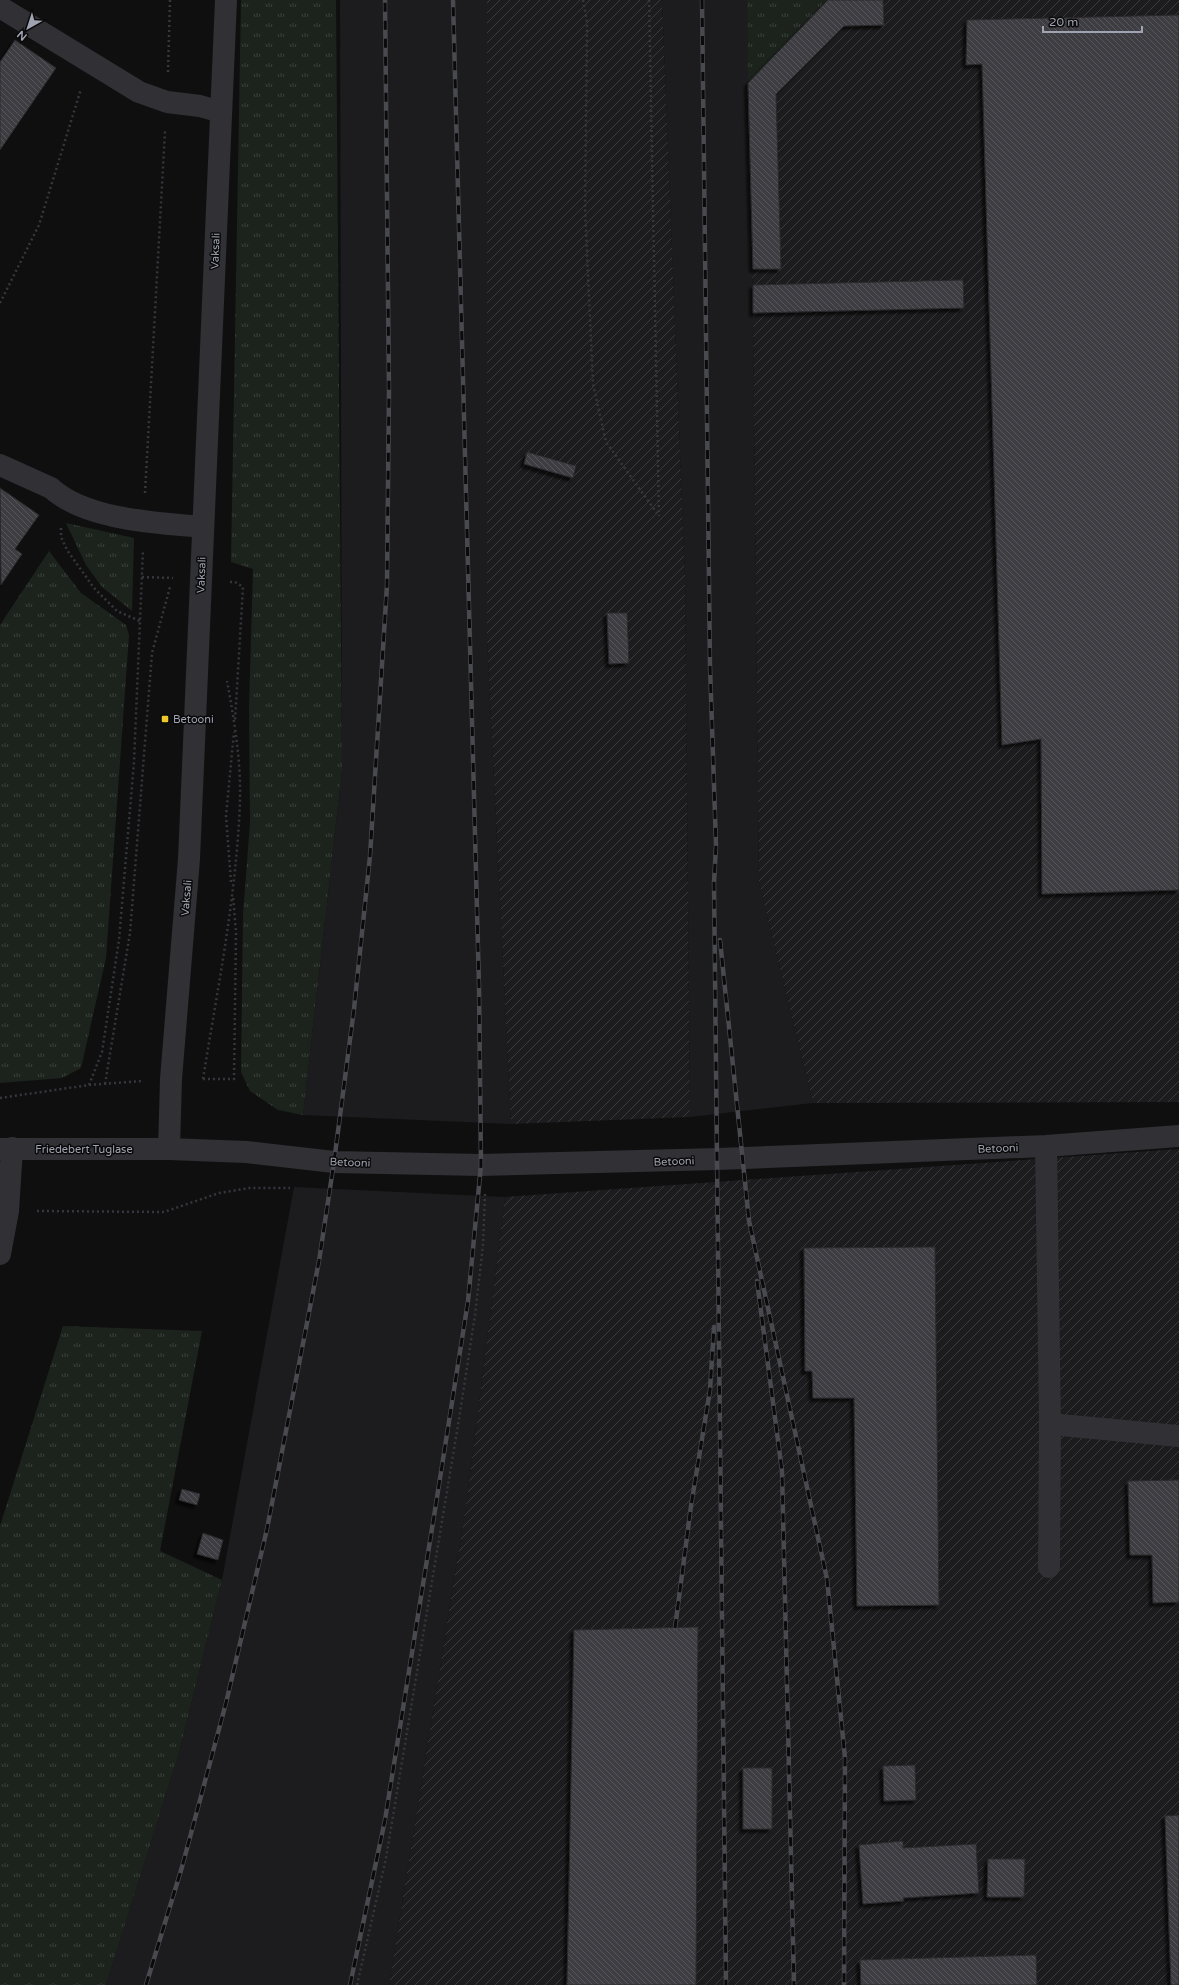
<svg xmlns="http://www.w3.org/2000/svg" width="1179" height="1985" font-family="'Varela Round',sans-serif">
	<style>
		.built { fill: #1c1b1d }
		.industrial { fill: url(#industrial-furrows) }
		.grass { fill: url(#grass-tufts) }
		.building { fill: url(#building-back-hatch); stroke: #2a292c; filter: url(#shadow) }
		.lines { fill: none; stroke-linecap: round; stroke-linejoin: round }
		.path { stroke: #36373c; stroke-width: 2.5; stroke-dasharray: 2 3; stroke-linecap: butt }
		.minor { stroke: #303035; stroke-width: 22 }
		.rail-casing { stroke: #494a50; stroke-width: 4.5 }
		.rail { stroke: #0a0a0b; stroke-width: 3; stroke-dasharray: 9; stroke-linecap: butt }
		.poi-dot { fill: #edc72b; stroke: #0a0a0b; stroke-width: 1.5 }
		.labels { text-anchor: middle; stroke-width: 3; stroke-linejoin: round; paint-order: stroke }
		.street-label { font-size: 11px; fill: #a0a3b1; stroke: #0a0a0b }
		.poi-label { font-size: 11px; fill: #a0a3b1; stroke: #0a0a0b; text-anchor: start }
	</style>
	<defs>
		<pattern id="industrial-furrows" width="10" height="10" patternUnits="userSpaceOnUse"><rect width="10" height="10" fill="#1c1b1d"/><path d="M-1 1l2-2M0 10L10 0M9 11l2-2" fill="none" stroke="#3a393b"/></pattern>
		<pattern id="grass-tufts" width="24" height="20" patternUnits="userSpaceOnUse"><rect width="24" height="20" fill="#1c231d"/><path d="M3 7l-1-3M5 7V3M7 7l1-3M15 17l-1-3M17 17v-4M19 17l1-3" fill="none" stroke="#3a403b"/></pattern>
		<pattern id="building-back-hatch" width="6" height="6" patternUnits="userSpaceOnUse"><rect width="6" height="6" fill="#3e3e43"/><path d="M-1 5l2 2M0 0l6 6M5-1l2 2" fill="none" stroke="#57575c"/></pattern>
		<filter id="shadow"><feDropShadow dx="-3.5" dy="3.5" stdDeviation="1" flood-color="#0009"/></filter>
	</defs>
	<rect width="100%" height="100%" fill="#0f0f10"/>
	<!-- built -->
	<path class="built" d="M340 0H487V638L511 1124 303 1115 342 770Z
		M662 0H747L753 313 759 883 813 1103 690 1117 685 579Z
		M294 1187 505 1197 467 1499 389 1985H106L179 1753 222 1580Z"/>
	<!-- industrial -->
	<path class="industrial" d="M487 0H662L685 579 690 1117 511 1124 487 638Z
		M828 0H1179V1102L813 1103 759 883 753 313 748 83Z
		M1179 1149V1985H389L467 1499 505 1197Z"/>
	<!-- grass -->
	<path class="grass" d="M241 0H336L342 770 303 1115 278 1110 250 1091 241 1072 243 915 250 823 249 708 253 569 231 562Z
		M747 0H828L748 83Z
		M66 523 134 538 132 611 102 587 86 565Z
		M49 551 81 593 126 625 129 635 106 958 81 1068 62 1078 0 1083V625Z
		M63 1326 202 1331 160 1551 222 1580 179 1753 106 1985H0V1526Z"/>
	<!-- building -->
	<path class="building" d="M828 0H883L884 25 844 26 776 94 781 269H753L748 83Z
		M1179 15V890L1042 894 1041 739 1002 745 982 64 966 65 967 20Z
		M15 40 56 68 0 150V62Z
		M963 280 964 308 753 313V285Z
		M527 452 576 466 573 478 524 464Z
		M0 488 39 515 15 549 22 554 1 585Z
		M607 613H627L629 663 609 664Z
		M935 1247 939 1605 857 1606 854 1398H813L812 1371H805L804 1248Z
		M1179 1480V1602L1153 1603 1152 1555H1130L1128 1481Z
		M182 1489 200 1494 197 1505 179 1500Z
		M203 1533 223 1540 218 1560 197 1554Z
		M698 1627 696 1985H567L574 1630Z
		M915 1765 916 1800 884 1801 883 1766Z
		M743 1768H772V1829H743Z
		M1179 1815V1985H1171L1165 1816Z
		M903 1841V1848L976 1844 979 1893 903 1898 904 1901 863 1904 859 1845Z
		M988 1859H1025L1024 1897H987Z
		M1036 1955 1037 1985H861L860 1960Z"/>
	<g class="lines">
		<!-- path -->
		<path class="path" d="M583 0 587 22 585 209 593 384 606 442 659 516
			M649 0 659 516
			M168 72 170 0
			M0 303 39 225 81 89
			M145 493 165 131
			M61 528V537L67 550 94 588 117 611 140 621
			M142 577 173 578
			M230 582H235L243 587 235 721
			M231 882 226 816 234 732
			M203 1079C218 986 237 893 240 799 241 760 234 719 227 681
			M203 1079H234L236 933 233 895
			M105 1084 130 933 152 653 170 587
			M89 1085 102 1052 119 940 134 762 143 550
			M0 1098 89 1085 142 1081
			M37 1211 164 1212 219 1193 250 1188H290
			M357 1985 386 1858 459 1419 475 1315 483 1245 485 1194"/>
		<!-- minor -->
		<path class="minor" d="M0 7 139 92 167 102 200 106 221 112
			M0 465 51 488C86 520 158 523 203 527
			M1046 1146 1050 1424 1049 1567
			M0 1149H169L246 1152 334 1162 481 1165 718 1159 1046 1146 1179 1136
			M169 1149 171 1079 189 859 226 0
			M0 1254 8 1211 12 1148
			M1050 1424 1179 1436"/>
		<!-- rail casing -->
		<g class="rail-casing">
			<path id="rail" d="M702 0 710 666 716 845 714 883 726 1985
				M720 940 749 1221 827 1579 845 1758 844 1985
				M757 1281 782 1471 794 1985
				M675 1628 691 1506 710 1390 714 1327
				M146 1985 182 1867 226 1703 267 1529 319 1261 334 1162 354 1009 370 856 387 585 389 391 385 0
				M350 1985 385 1820 435 1510 468 1301 481 1165 479 986 453 0"/>
		</g>
		<!-- rail -->
		<use href="#rail" class="rail"/>
	</g>
	<!-- markers -->
	<rect class="poi-dot" x="161" y="715" width="8" height="8" rx="2"/>
	<g class="labels">
		<!-- street labels -->
		<g class="street-label">
			<text transform="translate(215 251) rotate(-88)" y="4">Vaksali</text>
			<text transform="translate(201 575) rotate(-88)" y="4">Vaksali</text>
			<text transform="translate(186 898) rotate(-85)" y="4">Vaksali</text>
			<text transform="translate(998 1148) rotate(-2)" y="4">Betooni</text>
			<text x="84" y="1153">Friedebert Tuglase</text>
			<text transform="translate(674 1161) rotate(-2)" y="4">Betooni</text>
			<text transform="translate(350 1162) rotate(2)" y="4">Betooni</text>
		</g>
		<!-- poi labels -->
		<g class="poi-label">
			<text x="173" y="723">Betooni</text>
		</g>
	</g>
	<!-- north arrow -->
	<g transform="translate(28 28) rotate(219)" stroke="#0a0a0b" stroke-width="3" paint-order="stroke">
	<path d="M0-3L7 15L0 10L-7 15Z" fill="#a0a3b1"/>
	<text y="-6" font-size="11" font-weight="bold" text-anchor="middle" fill="#a0a3b1">N</text>
	</g>
	<!-- scale -->
	<path d="M1043 26v6h99v-6" fill="none" stroke="#a0a3b1" stroke-width="2"/>
	<text x="1049" y="26" font-size="12" fill="#a0a3b1" stroke="#0a0a0b" stroke-width="3" paint-order="stroke">20 m</text>
</svg>
